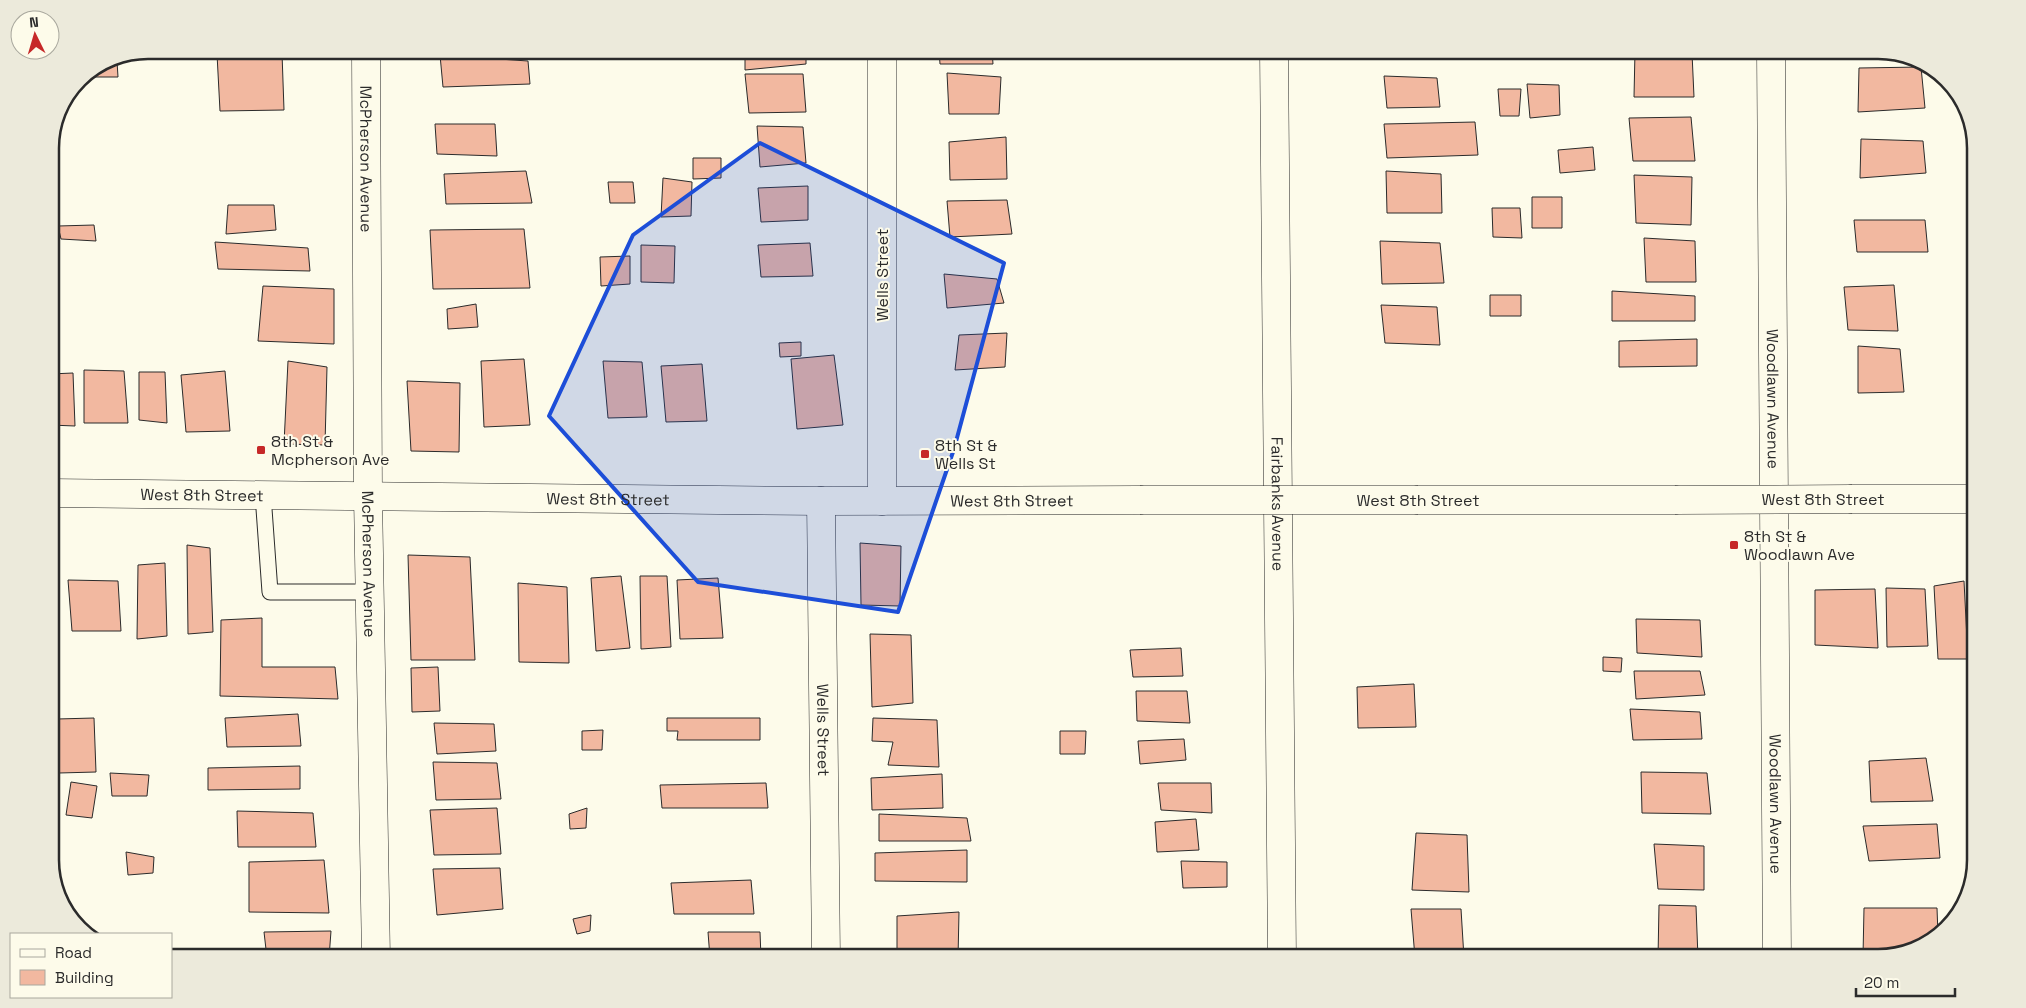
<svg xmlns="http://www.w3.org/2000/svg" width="2026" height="1008" font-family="'Space Grotesk',sans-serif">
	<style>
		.building { fill: #f2b8a0; stroke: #2b2b2b }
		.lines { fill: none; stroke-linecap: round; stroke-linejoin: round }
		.lane-casing { stroke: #2b2b2b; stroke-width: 17 }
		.street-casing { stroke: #2b2b2b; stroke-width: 29 }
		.secondary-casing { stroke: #2b2b2b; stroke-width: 29 }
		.lane { stroke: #fdfbea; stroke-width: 15 }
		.street { stroke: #fdfbea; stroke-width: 28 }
		.secondary { stroke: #fdfbea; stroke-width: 28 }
		.secondary-bridge-casing { stroke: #2b2b2b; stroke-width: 29; stroke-linecap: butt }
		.secondary-bridge { stroke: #fdfbea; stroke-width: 28 }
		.marked { fill: #1d4ed8; fill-opacity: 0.2; stroke: #1d4ed8; stroke-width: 4; stroke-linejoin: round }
		.poi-dot { fill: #c62828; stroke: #fdfbea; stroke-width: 2 }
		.labels { text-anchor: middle; stroke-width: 4; stroke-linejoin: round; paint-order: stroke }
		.street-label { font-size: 16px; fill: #2b2b2b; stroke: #fdfbea }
		.poi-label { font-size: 16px; fill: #2b2b2b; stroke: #fdfbea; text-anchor: start }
		.rim { fill: none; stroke: #2b2b2b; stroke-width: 2.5 }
	</style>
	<rect width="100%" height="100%" fill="#fdfbea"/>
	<!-- building -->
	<path class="building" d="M745 50H806V64L745 70Z
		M939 50H992L993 64H940Z
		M1476 50H1509V53L1477 56Z
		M1635 51 1692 53 1694 97H1634Z
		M282 53 284 110 220 111 217 54Z
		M440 55 528 61 530 84 443 87Z
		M106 60 117 61 118 77H95L96 67Z
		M1921 67 1925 108 1858 112 1859 68Z
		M947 73 1001 77 999 114H949Z
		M745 74H803L806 112 749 113Z
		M1384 76 1437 78 1440 107 1387 108Z
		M1527 84 1559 85 1560 115 1530 118Z
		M1498 89H1521L1519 116H1500Z
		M1691 117 1695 161H1633L1629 118Z
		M1475 122 1478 155 1387 158 1384 124Z
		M435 124H495L497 156 437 154Z
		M757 126 803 127 806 163 760 167Z
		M1006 137 1007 179 950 180 949 142Z
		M1861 139 1923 141 1926 173 1860 178Z
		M1593 147 1595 170 1560 173 1558 150Z
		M693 158H721V178L693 179Z
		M526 171 532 203 446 204 444 174Z
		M1386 171 1441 174 1442 213H1387Z
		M1634 175 1692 177 1691 225 1636 223Z
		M663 178 692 182 691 216 661 217Z
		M608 182H633L635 203H610Z
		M808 186V220L761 222 758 188Z
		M1532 197H1562V228H1532Z
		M1007 200 1012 234 950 237 947 201Z
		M228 205H274L276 230 226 234Z
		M1492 208H1520L1522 238 1493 237Z
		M1854 220H1925L1928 252H1857Z
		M94 225 96 241 61 239 58 226Z
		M524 229 530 288 433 289 430 230Z
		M1644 238 1695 241 1696 282H1646Z
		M1380 241 1440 243 1444 283 1382 284Z
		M215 242 308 248 310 271 218 269Z
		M810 243 813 276 761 277 758 245Z
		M641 245 675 246 674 283 641 282Z
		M630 256V284L601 286 600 257Z
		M944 274 997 279 1004 303 947 308Z
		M1894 285 1898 331 1848 330 1844 287Z
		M263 286 334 289V344L258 341Z
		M1612 291 1695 296V321H1612Z
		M1490 295H1521V316H1490Z
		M476 304 478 327 448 329 447 309Z
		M1381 305 1437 307 1440 345 1385 343Z
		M1007 333 1005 367 955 370 959 335Z
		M1697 339V366L1619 367V341Z
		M801 342V356L780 357 779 343Z
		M1858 346 1900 349 1904 392 1858 393Z
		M834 355 843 425 797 429 791 359Z
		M524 359 530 425 484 427 481 361Z
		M288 361 327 367 325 445 284 444Z
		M603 361 642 362 647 417 608 418Z
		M702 364 707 421 666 422 661 366Z
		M84 370 124 371 128 423H84Z
		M225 371 230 431 186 432 181 375Z
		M139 372H165L167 423 139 420Z
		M73 373 75 426 50 425V374Z
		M407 381 460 383 459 452 411 451Z
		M860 543 901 546 900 606 861 605Z
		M187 545 210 548 213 632 188 634Z
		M408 555 470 557 475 660H411Z
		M165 563 167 636 137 639 138 565Z
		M621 576 630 648 596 651 591 578Z
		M640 576H667L671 647 641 649Z
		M718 578 723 638 680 639 677 580Z
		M68 580 118 581 121 631H72Z
		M1964 581 1968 659H1938L1934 586Z
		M518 583 567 587 569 663 519 662Z
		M1886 588 1925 589 1928 646 1887 647Z
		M1875 589 1878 648 1815 645V590Z
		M1974 592H1976V661Z
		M262 618V667H335L338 699 220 696 221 620Z
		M1636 619 1700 620 1702 657 1637 653Z
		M870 634 911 635 913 703 872 707Z
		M1181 648 1183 676 1133 677 1130 650Z
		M1603 657 1622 658 1621 672 1603 671Z
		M438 667 440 711 412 712 411 668Z
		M1634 671H1700L1705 695 1636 699Z
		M1414 684 1416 727 1358 728 1357 687Z
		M1136 691H1187L1190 723 1137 721Z
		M1630 709 1700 712 1702 739 1633 740Z
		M298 714 301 746 227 747 225 718Z
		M94 718 96 772 59 773 57 719Z
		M667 718H760V740H677L678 731H667Z
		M873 718 937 720 939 767 888 765 893 742 872 741Z
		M434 723 494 724 496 751 437 754Z
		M603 730 602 750H582V731Z
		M1060 731H1086L1085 754H1060Z
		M1184 739 1186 760 1140 764 1138 741Z
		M1926 758 1933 801 1871 802 1869 761Z
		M433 762 497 763 501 799 436 800Z
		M300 766V789L208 790V768Z
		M1641 772 1707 773 1711 814 1642 813Z
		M110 773 149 775 147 796H112Z
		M942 774 943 808 872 810 871 778Z
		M71 782 97 786 92 818 66 815Z
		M766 783 768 808H662L660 785Z
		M1158 783H1211L1212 813 1161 810Z
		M497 808 501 854 434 855 430 810Z
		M587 808 586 828 570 829 569 814Z
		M237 811 313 813 316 847H238Z
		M879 814 967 818 971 841H879Z
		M1196 819 1199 850 1157 852 1155 822Z
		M1937 824 1940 858 1869 861 1863 826Z
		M1416 833 1467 835 1469 892 1412 890Z
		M1654 844 1704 846V890L1658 889Z
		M967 850V882L875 881V853Z
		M126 852 154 857 153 873 128 875Z
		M324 860 329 913 249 912V862Z
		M1181 861 1227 862V887L1183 888Z
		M500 868 503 909 437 915 433 869Z
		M751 880 754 914H674L671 883Z
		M1659 905 1696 906 1698 958H1658Z
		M1864 908H1937L1938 935 1932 942 1881 957 1863 956Z
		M1411 909H1461L1464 958H1415Z
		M959 912 958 958H897V916Z
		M591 915 590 931 577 934 573 919Z
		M331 931 329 958H267L264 932Z
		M708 932H760L761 958H710Z
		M664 955H700V958H664Z"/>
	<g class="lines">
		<!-- lane casing -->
		<g class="lane-casing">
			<path id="lane" d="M263 495 270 592H371"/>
		</g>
		<!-- street casing -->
		<g class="street-casing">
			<g id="street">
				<path id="s1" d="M366 50 368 496 376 958"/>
				<path id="s2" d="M1274 50 1282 958"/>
				<path id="s3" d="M1771 50 1777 958"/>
				<path id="s4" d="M821 501 826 958"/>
				<path d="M882 501V50"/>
			</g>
		</g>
		<!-- secondary casing -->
		<g class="secondary-casing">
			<g id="secondary">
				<path id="s5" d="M50 493 821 501 1140 500"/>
				<path d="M1852 499H1976"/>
				<path d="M1418 500H1675"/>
			</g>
		</g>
		<!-- lane -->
		<use href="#lane" class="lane"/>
		<!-- street -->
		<use href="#street" class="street"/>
		<!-- secondary -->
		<use href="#secondary" class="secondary"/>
		<!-- secondary-bridge casing -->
		<g class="secondary-bridge-casing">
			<path id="secondary-bridge" d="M1140 500H1418
				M1675 500 1852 499"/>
		</g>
		<!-- secondary-bridge -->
		<use href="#secondary-bridge" class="secondary-bridge"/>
	</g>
	<!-- marked area -->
	<path class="marked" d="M760 143 1004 263 954 449 898 612 698 582 549 416 633 235Z"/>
	<!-- markers -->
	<g class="poi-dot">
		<rect x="256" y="445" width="10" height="10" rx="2.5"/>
		<rect x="920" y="449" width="10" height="10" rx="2.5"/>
		<rect x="1729" y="540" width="10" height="10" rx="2.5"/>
	</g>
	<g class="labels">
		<!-- street labels -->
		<g class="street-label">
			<text dy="6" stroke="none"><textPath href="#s1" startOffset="109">McPherson Avenue</textPath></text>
			<text transform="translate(882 275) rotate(-90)" y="6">Wells Street</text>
			<text dy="6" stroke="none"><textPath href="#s3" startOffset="349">Woodlawn Avenue</textPath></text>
			<text dy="6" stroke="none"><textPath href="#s5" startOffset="152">West 8th Street</textPath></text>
			<text dy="6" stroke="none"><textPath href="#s5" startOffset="558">West 8th Street</textPath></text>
			<text x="1823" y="505">West 8th Street</text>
			<text x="1418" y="506">West 8th Street</text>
			<text dy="6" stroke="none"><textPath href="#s5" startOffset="962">West 8th Street</textPath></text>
			<text dy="6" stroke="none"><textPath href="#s2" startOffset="454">Fairbanks Avenue</textPath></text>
			<text dy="6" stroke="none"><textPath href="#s1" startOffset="514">McPherson Avenue</textPath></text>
			<text dy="6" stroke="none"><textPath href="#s4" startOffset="229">Wells Street</textPath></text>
			<text dy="6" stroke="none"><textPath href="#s3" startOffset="754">Woodlawn Avenue</textPath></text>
		</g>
		<!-- poi labels -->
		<g class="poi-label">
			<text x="271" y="447">8th St &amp;<tspan x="271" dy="18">Mcpherson Ave</tspan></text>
			<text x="935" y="451">8th St &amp;<tspan x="935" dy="18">Wells St</tspan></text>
			<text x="1744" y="542">8th St &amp;<tspan x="1744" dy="18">Woodlawn Ave</tspan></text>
		</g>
	</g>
	<!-- crop -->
	<path d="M0 0H2026V1008H0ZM148 59H1878A89 89 0 0 1 1967 148V860A89 89 0 0 1 1878 949H148A89 89 0 0 1 59 860V148A89 89 0 0 1 148 59Z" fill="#eceadb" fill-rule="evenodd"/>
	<path class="rim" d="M148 59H1878A89 89 0 0 1 1967 148V860A89 89 0 0 1 1878 949H148A89 89 0 0 1 59 860V148A89 89 0 0 1 148 59Z"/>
	<!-- legend -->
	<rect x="10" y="933" width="162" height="65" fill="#fdfbea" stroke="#a9a89e"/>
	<rect x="20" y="949" width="25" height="8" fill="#fdfbea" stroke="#a9a89e"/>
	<text x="55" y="958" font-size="15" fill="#2b2b2b">Road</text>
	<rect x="20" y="970" width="25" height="15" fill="#f2b8a0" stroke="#a9a89e"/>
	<text x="55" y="983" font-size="15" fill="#2b2b2b">Building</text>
	<!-- north arrow -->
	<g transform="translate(35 35) rotate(355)"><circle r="24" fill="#fdfbea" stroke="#a9a89e"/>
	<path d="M0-4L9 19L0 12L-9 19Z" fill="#c62828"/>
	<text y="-8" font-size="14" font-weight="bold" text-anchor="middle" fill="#2b2b2b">N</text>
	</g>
	<!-- scale -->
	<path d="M1856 988v8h99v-8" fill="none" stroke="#2b2b2b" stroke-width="2.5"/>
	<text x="1864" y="988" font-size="15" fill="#2b2b2b" stroke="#fdfbea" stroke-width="4" paint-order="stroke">20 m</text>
</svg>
